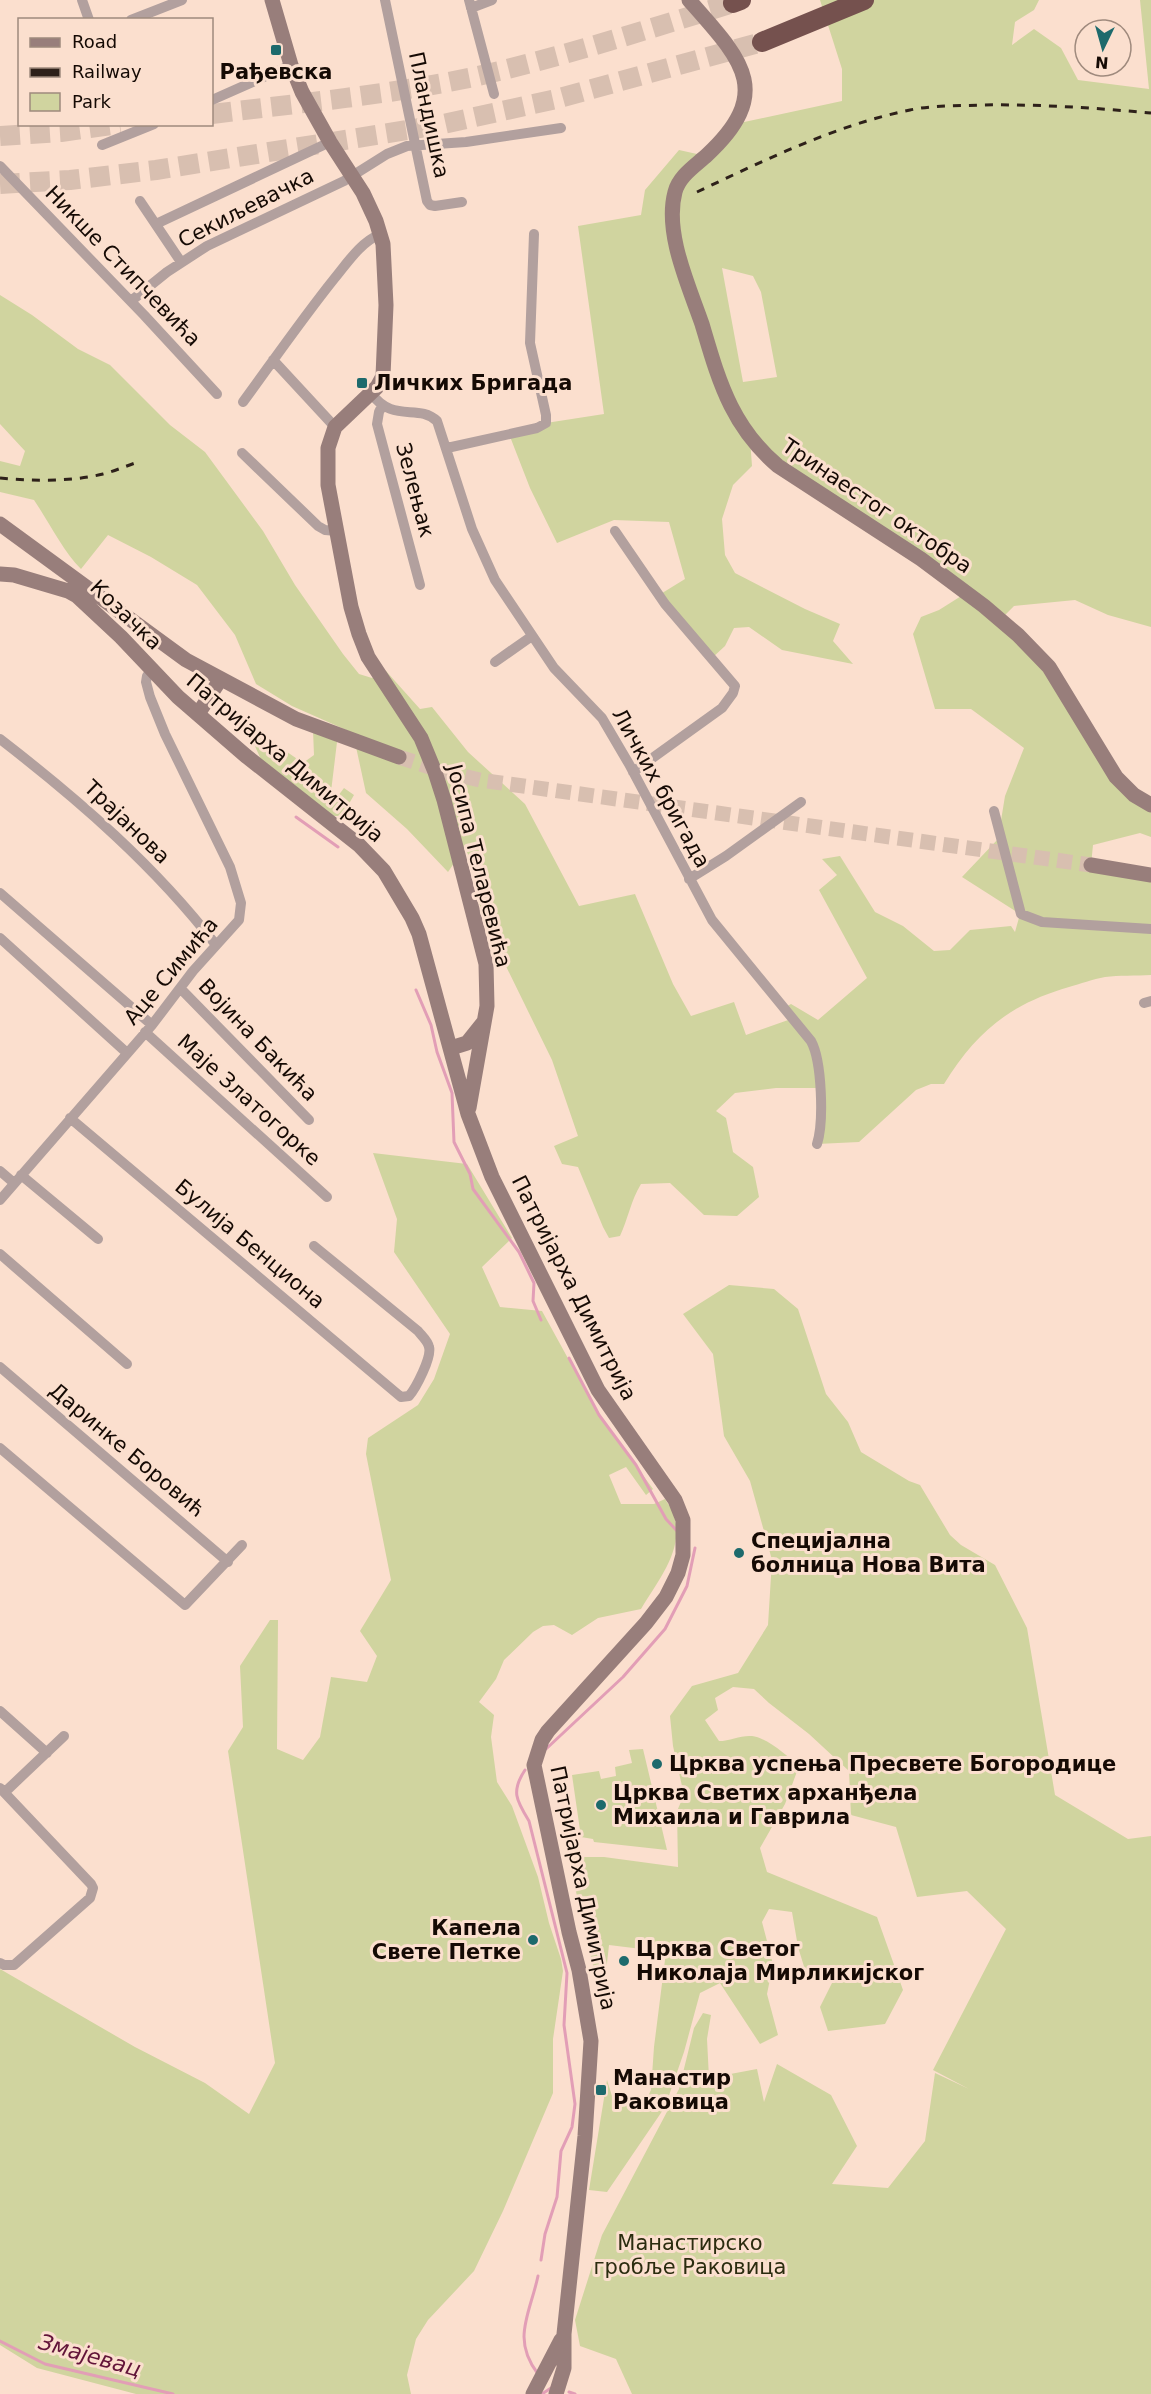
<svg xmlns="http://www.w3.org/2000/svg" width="1151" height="2394" font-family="'DejaVu Sans',sans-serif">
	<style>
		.green { fill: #d0d49f; fill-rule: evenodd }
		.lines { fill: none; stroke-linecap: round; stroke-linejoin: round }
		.stream { stroke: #e29eb6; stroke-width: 3 }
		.secondary-tunnel { stroke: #d8bfb0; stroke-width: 15; stroke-dasharray: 15 8; stroke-linecap: butt }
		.highway-tunnel { stroke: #d8bfb0; stroke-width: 20; stroke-dasharray: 20 10; stroke-linecap: butt }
		.street { stroke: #b2a09e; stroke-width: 10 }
		.secondary { stroke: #987e7b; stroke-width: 15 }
		.highway { stroke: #75514e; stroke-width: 20 }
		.rail { stroke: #2e211a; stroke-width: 3; stroke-dasharray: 8 8; stroke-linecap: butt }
		.poi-dot { fill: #1d6a6c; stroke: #fbdfce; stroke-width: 2 }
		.labels { text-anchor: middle; stroke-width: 6; stroke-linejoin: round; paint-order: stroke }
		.poi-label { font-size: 21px; font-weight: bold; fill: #150a04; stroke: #fbdfce; text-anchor: start }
		.street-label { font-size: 21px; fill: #150a04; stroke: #fbdfce }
		.park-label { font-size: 21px; fill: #2b2c0f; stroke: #fbdfce }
		.water-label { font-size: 22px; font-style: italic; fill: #621439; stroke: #fbdfce }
	</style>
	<rect width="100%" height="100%" fill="#fbdfce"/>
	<!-- green -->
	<path class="green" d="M820 0H1039L1034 10 1015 22 1012 45 1034 29 1061 48 1078 80 1149 89 1140 0H1151V627L1108 615 1075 600 1014 606 1000 620 1018 635 1116 777 1151 805V837L1140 833 1093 845 1091 865 1151 875V975C1136 976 1119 975 1105 977 1093 979 1080 984 1069 987 1010 1004 976 1032 944 1084H931L916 1090 859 1142 817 1144 819 1088H776L735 1093 716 1111 726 1118 733 1152 753 1167 759 1197 737 1216 704 1215 670 1183 641 1184C631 1200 628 1219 620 1236L609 1238 603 1227 578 1167 562 1164 554 1146 578 1136 552 1060 498 950 479 903 473 867 465 847 448 872 407 829 366 793 353 733 292 706 256 684 235 635 197 585 151 557 108 535 81 569C63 551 49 522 34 500L0 492V461L20 466 25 451 0 424V295L32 315 78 349 110 365 170 425 205 452 263 531 295 585 343 654 359 674 372 678 386 671 420 709 432 707 468 752 525 804 579 906 635 894 673 984 691 1016 734 1002 746 1035 791 1019 782 1009 791 1004 818 1020 867 978 819 890 837 875 822 859 840 856 875 912 903 926 934 951 950 950 970 930 1011 926 1015 932 1020 914 962 877 998 839 1005 796 1024 748 971 709H935L913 634 921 617 939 610 966 593 750 439 752 466 733 485 722 519 725 555 735 573 805 609 840 624 833 641 853 664 782 650 749 627 734 628 725 646 712 658 659 595 685 579 669 522 614 520 557 543 530 488 509 434 546 423 604 414 578 226 641 215 645 190 679 150 706 156 735 124 842 101V69ZM722 268 753 276 761 292 777 377 743 382Z
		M244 722 303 763 314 755 313 730 337 742 331 792 338 796 344 788 354 795 342 816H333L263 764Z
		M373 1153 467 1164 512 1238 482 1267 500 1307 542 1311 599 1415 653 1489 646 1495 626 1467 609 1475 621 1504H654L665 1499C668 1504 673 1510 674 1516 685 1549 657 1582 641 1609L598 1618 572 1635 554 1625 543 1626 533 1632 504 1660 496 1679 479 1702 494 1715 491 1737 497 1782 512 1806 538 1877 549 1923 561 1959 563 1971 553 2039V2093L503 2211 474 2271 428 2320 416 2339 407 2375 411 2394H136L37 2368 0 2345V1969L135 2047 205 2083 249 2114 275 2063 228 1751 243 1727 240 1666 270 1620H278L277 1749 303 1760 320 1737 331 1677 367 1682 377 1656 360 1631 391 1580 366 1454 368 1438 418 1405 434 1379 450 1334 394 1252 397 1219Z
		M729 1285 774 1289 798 1309 826 1394 848 1422 861 1452 909 1481 920 1485 950 1535 961 1545 995 1565 1027 1628 1055 1795 1128 1839 1151 1836V2394H632L616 2359 580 2346 575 2320 602 2235 679 2089 694 2028 703 2013 711 2015 707 2039 709 2078 757 2069 764 2102 777 2064 831 2095 857 2146 832 2184 888 2188 925 2141 935 2073 969 2089 933 2070 1006 1929 967 1891 917 1897 896 1827 851 1815 849 1771 809 1734 769 1703 754 1689 733 1687 715 1698 718 1710 705 1720 719 1741C730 1741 741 1735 752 1736 766 1737 789 1757 799 1766L785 1804 760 1848 767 1872 877 1917 903 1990 885 2024 828 2031 820 2007 832 1983 806 1973 798 1947 792 1912 769 1909 762 1922 773 1964 767 1994 778 2035 760 2044 720 1983 700 1993 684 2052 665 2107 607 2192 589 2190 607 2080 612 2096 645 2102 651 2090 654 2047 666 1952 609 1945 606 1972 594 1970 568 1857H604L678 1867 677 1811 684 1795 673 1746 670 1716 692 1686 738 1673 768 1625 772 1560 750 1481 724 1436 713 1354 683 1314Z
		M643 1749 667 1850 594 1842 593 1839 581 1837 572 1775 599 1771 601 1779 616 1776 615 1767 632 1763 629 1750Z"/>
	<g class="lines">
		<!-- stream -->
		<path class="stream" d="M296 817 338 847
			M416 990 431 1025 437 1052 452 1093 454 1142 470 1174 473 1189 519 1252 534 1283 533 1301 541 1320
			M569 1358 599 1415 636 1465 666 1519 677 1531
			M546 1749 623 1677 665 1629 687 1586 695 1548
			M525 1770C511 1791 516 1800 529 1821L567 1973 564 2025 575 2104 572 2127 561 2151 557 2197 545 2234 541 2260
			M0 2341 45 2364 173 2394
			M538 2374C511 2339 530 2314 538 2276
			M569 2392 575 2394
			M542 2394 551 2388"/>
		<!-- secondary-tunnel -->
		<path class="secondary-tunnel" d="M399 757 442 771 480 780 1091 865"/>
		<!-- highway-tunnel -->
		<path class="highway-tunnel" d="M212 114C300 103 391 95 478 76 565 56 649 29 733 3
			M0 136 61 132 120 124
			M0 184 70 180 156 170 439 125 556 99 762 42"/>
		<!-- street -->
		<path class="street" d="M82 0 89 20
			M385 0 427 201 430 205 435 206 462 202
			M469 0 494 94
			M471 8 492 0
			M131 20 182 0
			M212 100 291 65
			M102 145 154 124
			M0 166 144 315 217 394
			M140 201 181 262
			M156 224 330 142
			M131 301 167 272 207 246 344 181 387 154 407 146 466 142 561 128
			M273 360 335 427
			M371 393C393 424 418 403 437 421L472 529 495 580 554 668 602 718 629 764 712 920 811 1041C822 1061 824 1122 817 1144
			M243 402C273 361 302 319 334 279 348 262 360 243 380 234
			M382 406 379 412 377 424 420 585
			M447 448 537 428 546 423V415L530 343 534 234
			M242 453 318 526 325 530 337 531
			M615 531 665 604 735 686 733 693 722 708 633 772
			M495 662 532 636
			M0 739C79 800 155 866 216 945
			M994 811 1021 914 1042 922 1151 929
			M689 879 726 856 801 802
			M0 893 152 1025
			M0 938 127 1053
			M180 988 309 1120
			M1144 1003 1151 1001
			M145 1032 327 1197
			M70 1118 401 1397 409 1396C416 1388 432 1357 429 1347 428 1341 422 1336 418 1331L314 1246
			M0 1171 14 1183
			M21 1175 98 1239
			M0 1200 152 1025 193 971 239 920 241 903 230 867 165 734 150 697 146 682 147 676 153 669
			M0 1254 127 1364
			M0 1367 228 1562
			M0 1448 185 1605 242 1545
			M0 1711 47 1753
			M0 1788 91 1884 93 1888 90 1898 14 1965H4L0 1963
			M5 1792 64 1736"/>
		<!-- secondary -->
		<path class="secondary" d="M272 0 291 65 302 92 330 142 363 193 376 221 383 244 386 305 383 376 377 387 335 427 328 448V485L351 607 359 634 368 657 421 738 435 772 444 800 486 964 487 1006 469 1108
			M689 0C740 58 776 91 707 155 695 166 679 176 675 192 664 233 689 286 702 324 710 351 718 380 731 406 743 430 758 449 778 466L921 559 984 606 1018 635 1049 667 1116 777 1134 795 1151 805
			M0 524 186 660 296 719 399 757
			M0 574 14 575 68 591 77 596 121 637 178 697 246 756 359 845 384 871 412 918 419 934 468 1114 492 1177 598 1390 675 1500 683 1520V1555L678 1573 666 1597 646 1623 548 1731 542 1740 534 1765 569 1932 579 1970 591 2041 585 2136 564 2334V2368L556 2394
			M198 714 220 680
			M1091 865 1151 875
			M451 1048 467 1043 483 1023
			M533 2394 561 2340"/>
		<!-- highway -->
		<path class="highway" d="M733 3 741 0
			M762 42 864 0"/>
		<!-- rail -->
		<path class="rail" d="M697 192C765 160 836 125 910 110 934 105 958 106 982 105 1039 104 1095 108 1151 113
			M0 478C33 481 70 482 103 474 115 471 126 466 138 462"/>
	</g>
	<!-- markers -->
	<g class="poi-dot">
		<rect x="270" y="44" width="12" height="12" rx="3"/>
		<rect x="356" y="377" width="12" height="12" rx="3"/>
		<circle cx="739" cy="1553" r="6"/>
		<circle cx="657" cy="1764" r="6"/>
		<circle cx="601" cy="1805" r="6"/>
		<circle cx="533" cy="1940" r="6"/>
		<circle cx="624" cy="1961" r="6"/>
		<rect x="595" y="2084" width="12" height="12" rx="3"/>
	</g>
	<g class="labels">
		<!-- poi labels -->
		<g class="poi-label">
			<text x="276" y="79" text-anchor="middle">Рађевска</text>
			<text x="374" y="390">Личких Бригада</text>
			<text x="751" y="1548">Специјална<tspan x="751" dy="24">болница Нова Вита</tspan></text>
			<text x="669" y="1771">Црква успења Пресвете Богородице</text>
			<text x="613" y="1800">Црква Светих арханђела<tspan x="613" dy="24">Михаила и Гаврила</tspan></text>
			<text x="521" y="1935" text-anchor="end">Капела<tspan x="521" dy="24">Свете Петке</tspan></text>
			<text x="636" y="1956">Црква Светог<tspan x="636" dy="24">Николаја Мирликијског</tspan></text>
			<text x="613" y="2085">Манастир<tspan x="613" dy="24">Раковица</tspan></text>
		</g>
		<!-- street labels -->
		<g class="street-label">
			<text transform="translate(429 115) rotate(78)" y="7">Пландишка</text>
			<text transform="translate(246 208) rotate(-27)" y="7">Секиљевачка</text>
			<text transform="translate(123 266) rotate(46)" y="7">Никше Стипчевића</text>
			<text transform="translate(415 490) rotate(75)" y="7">Зелењак</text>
			<text transform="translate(877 506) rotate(34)" y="7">Тринаестог октобра</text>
			<text transform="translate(126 615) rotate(44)" y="7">Козачка</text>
			<text transform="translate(285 758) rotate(40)" y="7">Патријарха Димитрија</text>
			<text transform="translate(661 788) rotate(61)" y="7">Личких бригада</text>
			<text transform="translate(127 822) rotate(44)" y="7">Трајанова</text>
			<text transform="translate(479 866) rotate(76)" y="7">Јосипа Теларевића</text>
			<text transform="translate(171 971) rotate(-50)" y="7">Аце Симића</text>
			<text transform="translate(258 1040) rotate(46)" y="7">Војина Бакића</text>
			<text transform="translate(249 1100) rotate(42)" y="7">Маје Златогорке</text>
			<text transform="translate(250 1244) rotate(40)" y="7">Булија Бенциона</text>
			<text transform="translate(574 1288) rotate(63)" y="7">Патријарха Димитрија</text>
			<text transform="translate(127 1450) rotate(40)" y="7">Даринке Боровић</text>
			<text transform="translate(583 1888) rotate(78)" y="7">Патријарха Димитрија</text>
		</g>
		<!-- park labels -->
		<g class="park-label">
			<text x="690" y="2250">Манастирско<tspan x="690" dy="24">гробље Раковица</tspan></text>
		</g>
		<!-- water labels -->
		<g class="water-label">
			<text transform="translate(90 2355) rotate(16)" y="8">Змајевац</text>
		</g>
	</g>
	<!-- legend -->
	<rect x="18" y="18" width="195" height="108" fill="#fbdfce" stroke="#9f8a7d" stroke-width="1.5"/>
	<rect x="30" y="38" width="30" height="9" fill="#987e7b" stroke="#9f8a7d" stroke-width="1.5"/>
	<text x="72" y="48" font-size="18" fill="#150a04">Road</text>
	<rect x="30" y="68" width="30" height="9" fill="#2e211a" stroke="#9f8a7d" stroke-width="1.5"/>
	<text x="72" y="78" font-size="18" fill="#150a04">Railway</text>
	<rect x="30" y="93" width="30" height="18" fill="#d0d49f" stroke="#9f8a7d" stroke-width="1.5"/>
	<text x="72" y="108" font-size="18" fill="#150a04">Park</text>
	<!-- north arrow -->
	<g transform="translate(1103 48) rotate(185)"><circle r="28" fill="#fbdfce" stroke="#9f8a7d" stroke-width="1.5"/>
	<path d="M0-4.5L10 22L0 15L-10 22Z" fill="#1d6a6c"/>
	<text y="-9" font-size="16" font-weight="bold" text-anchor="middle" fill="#150a04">N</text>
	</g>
</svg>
